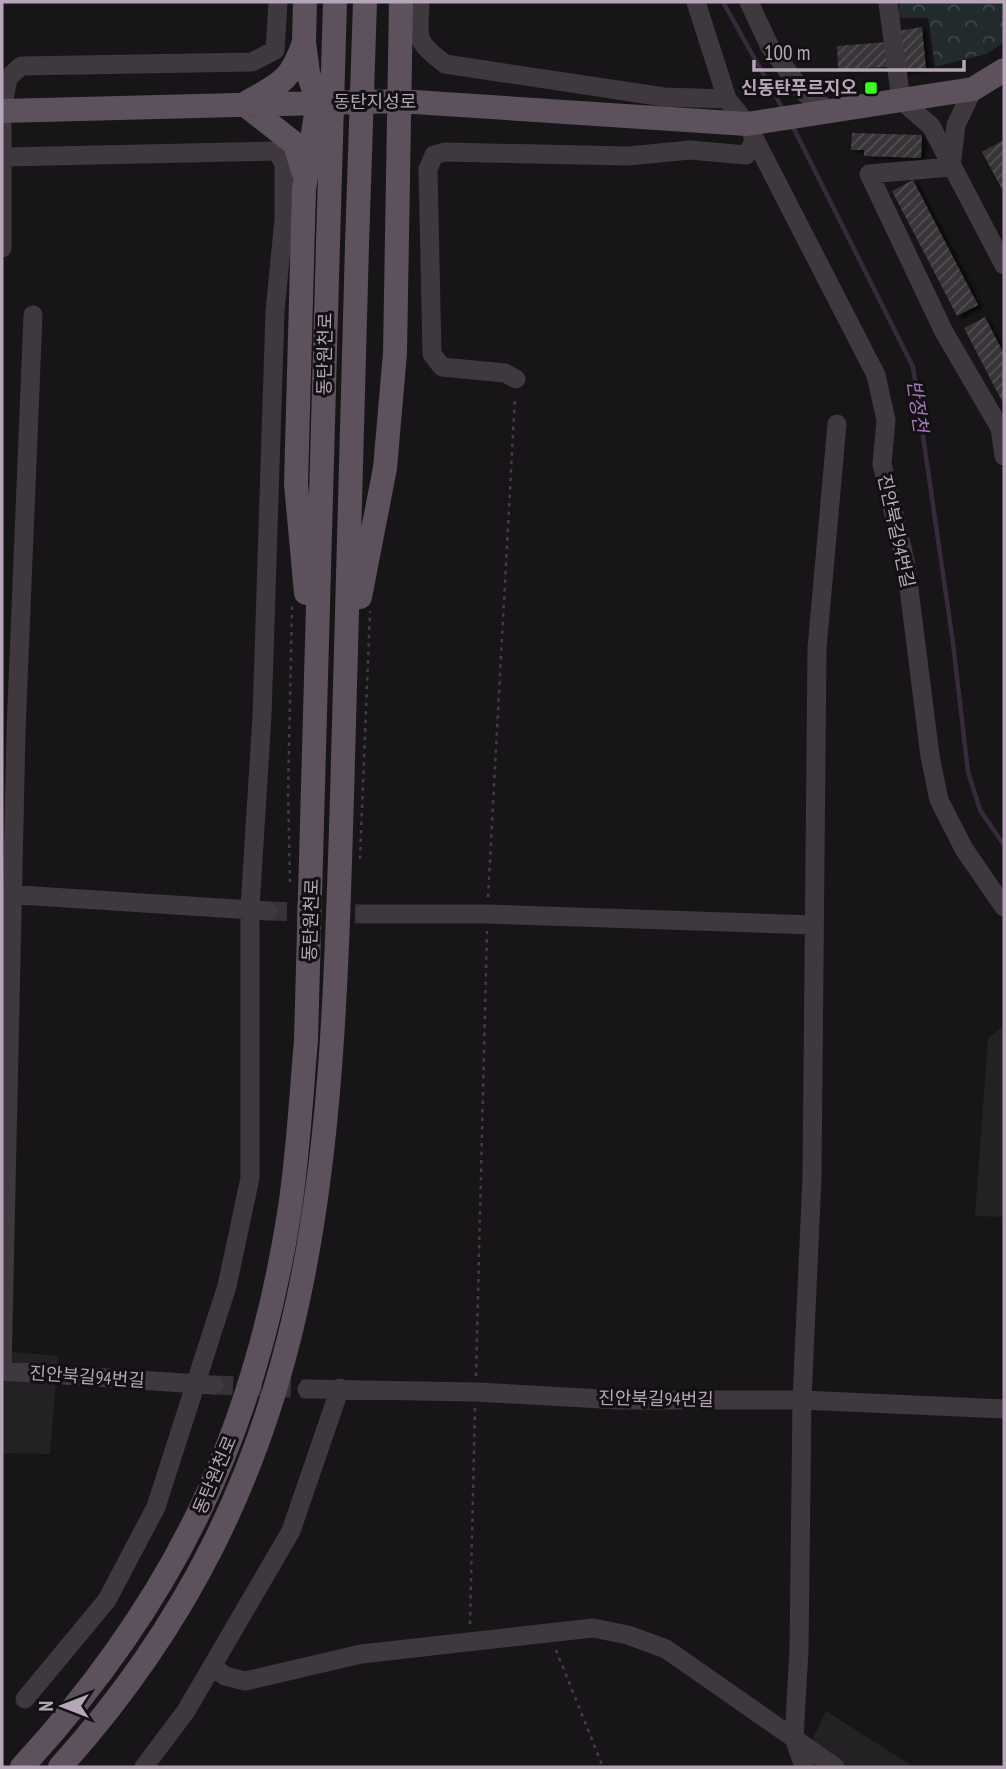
<svg xmlns="http://www.w3.org/2000/svg" width="1006" height="1769" font-family="'PT Sans Narrow','Noto Sans KR',sans-serif">
	<style>
		.built { fill: #242124 }
		.park { fill: url(#park-crowns) }
		.lines { fill: none; stroke-linecap: round; stroke-linejoin: round }
		.stream { stroke: #372a3d; stroke-width: 4.5 }
		.building { fill: url(#building-hatch); filter: url(#shadow) }
		.minor-tunnel { stroke: #373237; stroke-width: 19; stroke-dasharray: 19 10; stroke-linecap: butt }
		.path { stroke: #433c44; stroke-width: 2.5; stroke-dasharray: 3.5 5; stroke-linecap: butt }
		.minor { stroke: #3f383e; stroke-width: 19 }
		.major { stroke: #5c515c; stroke-width: 24 }
		.major-bridge { stroke: #5c515c; stroke-width: 24 }
		.poi-dot { fill: #3aff25; stroke: #121012; stroke-width: 2.5 }
		.labels { text-anchor: middle; stroke-width: 6; stroke-linejoin: round; paint-order: stroke }
		.poi-label { font-size: 18px; font-weight: bold; fill: #b7a6b9; stroke: #121012; text-anchor: end }
		.street-label { font-size: 18px; fill: #b7a6b9; stroke: #121012 }
		.water-label { font-size: 19px; font-style: italic; fill: #a579b7; stroke: #121012 }
	</style>
	<defs>
		<pattern id="park-crowns" width="20" height="18" patternUnits="userSpaceOnUse" patternTransform="scale(1.75)"><rect width="20" height="18" fill="#232a2d"/><path d="M2 6a3 3 0 1 1 6 0M12 15a3 3 0 1 1 6 0" fill="none" stroke="#414649"/></pattern>
		<pattern id="building-hatch" width="6" height="6" patternUnits="userSpaceOnUse" patternTransform="scale(1.75)"><rect width="6" height="6" fill="#393539"/><path d="M-1 1l2-2M0 6l6-6M5 7l2-2" fill="none" stroke="#534f54"/></pattern>
		<filter id="shadow"><feDropShadow dx="4.5" dy="2.5" stdDeviation="2" flood-color="#0009"/></filter>
	</defs>
	<rect width="100%" height="100%" fill="#171517"/>
	<!-- built -->
	<path class="built" d="M1004 1026V1217L975 1216 988 1038Z
		M2 1351 58 1356 50 1454 2 1453Z
		M826 1711 914 1767H799Z"/>
	<!-- park -->
	<path class="park" d="M900 2H1002L1004 42 986 54 935 67 928 18H897Z"/>
	<g class="lines">
		<!-- stream -->
		<path class="stream" d="M723 2 784 111
			M792 125 913 367 953 643 968 772 980 810 1004 845"/>
	</g>
	<!-- building -->
	<path class="building" d="M922 27 926 68 901 72 897 31Z
		M887 42 888 67 838 69 837 46Z
		M852 133 922 135 921 158 864 156V150H851Z
		M1004 140V193L982 152Z
		M913 180 978 305 957 316 892 191Z
		M985 317 1004 354V405L964 328Z"/>
	<g class="lines">
		<!-- minor-tunnel -->
		<path class="minor-tunnel" d="M268 911 365 914
			M214 1385 307 1389"/>
		<!-- path -->
		<path class="path" d="M360 859 370 611
			M290 882 288 793 292 606
			M488 897 515 397
			M476 1376 487 931
			M470 1624 475 1407
			M556 1650 603 1767"/>
		<!-- minor -->
		<path class="minor" d="M420 2C419 39 413 39 445 64L664 97 727 99
			M696 2 727 99 747 124 876 375 886 420 882 464 906 565 930 756 939 800 964 849 1004 907
			M749 2 770 47 803 92 830 111
			M888 3 901 100 931 126 1004 265
			M4 157 276 151 284 163V219L275 311 262 716 250 908V1178L227 1286 156 1507 107 1600 25 1699
			M951 166 956 125 973 89
			M951 167 869 174 944 332 1000 428 1004 456
			M2 248V111L8 78 21 66 252 62 275 50 278 2
			M516 379 505 373 442 367 432 354 428 169 434 155 445 152 628 156 690 150 746 155 754 142
			M4 894 268 911
			M365 914H488L814 925
			M2 1371 16 731 33 315
			M2 1371 214 1385
			M307 1389 476 1392 620 1400H802L1004 1409
			M212 1666 225 1676 245 1681 361 1654 593 1628 628 1635 666 1649 835 1767
			M144 1767 186 1711 291 1531 340 1388
			M804 1767 794 1738 799 1650 802 1400 812 1177 817 648 837 424"/>
		<!-- major -->
		<path class="major" d="M305 2 304 42 308 73 318 102 304 189 296 484 306 593
			M2 111 399 101 747 124 973 89 1004 70
			M303 171 295 144 244 104C279 84 291 82 304 42
			M360 597 385 468 395 353 401 2
			M22 1767C173 1603 254 1435 289 1214 298 1157 301 1098 306 1040L328 243
			M60 1767C323 1475 331 1168 342 796 348 612 352 428 357 245"/>
		<!-- major-bridge -->
		<path class="major-bridge" d="M328 243 335 2
			M357 245 365 2"/>
	</g>
	<!-- markers -->
	<rect class="poi-dot" x="864" y="81" width="14" height="14" rx="3.5"/>
	<g class="labels">
		<!-- poi labels -->
		<g class="poi-label">
			<text x="857" y="94">신동탄푸르지오</text>
		</g>
		<!-- street labels -->
		<g class="street-label">
			<text x="375" y="108">동탄지성로</text>
			<text transform="translate(325 354) rotate(-89)" y="6">동탄원천로</text>
			<text transform="translate(896 531) rotate(78)" y="6">진안북길94번길</text>
			<text transform="translate(311 920) rotate(-88)" y="6">동탄원천로</text>
			<text transform="translate(87 1377) rotate(4)" y="6">진안북길94번길</text>
			<text transform="translate(656 1399) rotate(1)" y="6">진안북길94번길</text>
			<text transform="translate(215 1475) rotate(-67)" y="6">동탄원천로</text>
		</g>
		<!-- water labels -->
		<g class="water-label">
			<text transform="translate(918 406) rotate(82)" y="7">반정천</text>
		</g>
	</g>
	<!-- border -->
	<rect width="1006" height="1769" fill="none" stroke="#b7a6b9" stroke-width="7"/>
	<!-- north arrow -->
	<g transform="translate(63 1706) rotate(270)" stroke="#121012" stroke-width="5" paint-order="stroke">
	<path d="M0-5L12 26L0 18L-12 26Z" fill="#b7a6b9"/>
	<text y="-10" font-size="19" font-weight="bold" text-anchor="middle" fill="#b7a6b9">N</text>
	</g>
	<!-- scale -->
	<path d="M754 60v10h210v-10" fill="none" stroke="#b7a6b9" stroke-width="3.5"/>
	<text x="764" y="60" font-size="21" fill="#b7a6b9" stroke="#121012" stroke-width="5" paint-order="stroke">100 m</text>
</svg>
